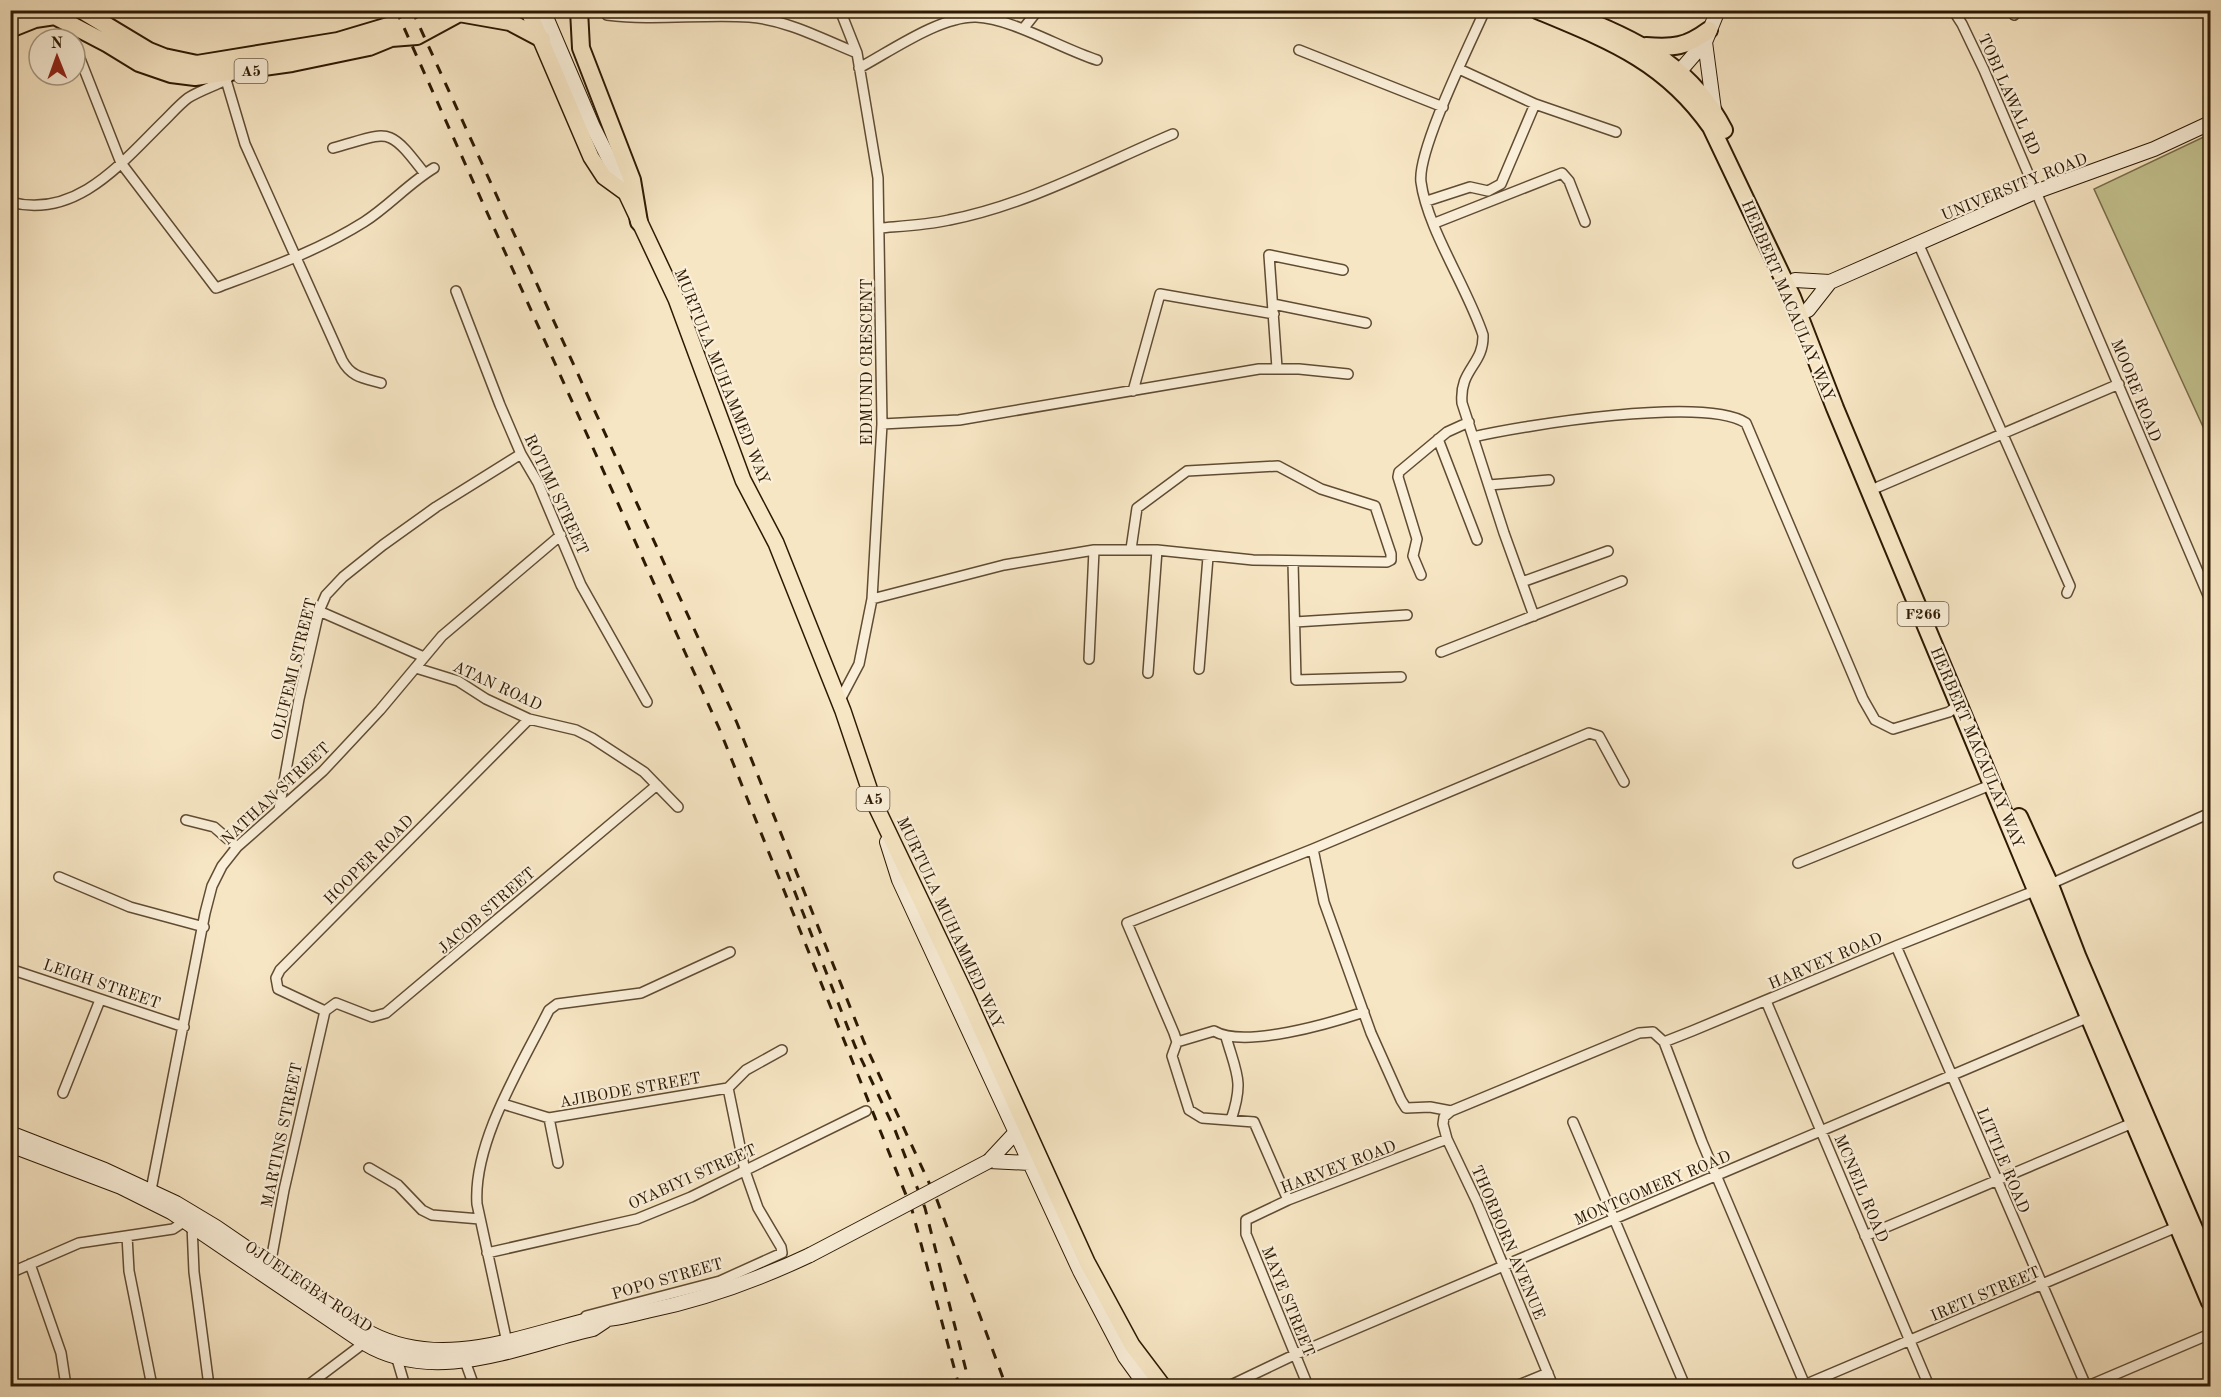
<svg xmlns="http://www.w3.org/2000/svg" width="2221" height="1397" font-family="'Old Standard TT',serif">
	<style>
		.green { fill: #c3c390; stroke: #786e4a; stroke-width: 1.5 }
		.lines { fill: none; stroke-linecap: round; stroke-linejoin: round }
		.street-casing { stroke: #604c33; stroke-width: 12 }
		.secondary-casing { stroke: #2d1903; stroke-width: 16 }
		.primary-casing { stroke: #2d1903; stroke-width: 18 }
		.highway-casing { stroke: #2d1903; stroke-width: 20 }
		.street { stroke: #faefd9; stroke-width: 9 }
		.secondary { stroke: #faefd9; stroke-width: 14 }
		.primary { stroke: #f7e6c4; stroke-width: 15 }
		.highway { stroke: #f7e6c4; stroke-width: 16 }
		.rail { stroke: #2d1903; stroke-width: 3; stroke-dasharray: 10 10; stroke-linecap: butt }
		.secondary-bridge-casing { stroke: #2d1903; stroke-width: 16; stroke-linecap: butt }
		.secondary-bridge { stroke: #faefd9; stroke-width: 14 }
		.labels { text-anchor: middle; stroke-width: 4.5; stroke-linejoin: round; paint-order: stroke }
		.shield { fill: #faefd9; stroke: #6a5943; stroke-width: 1.5 }
		.shield-label { font-size: 15px; font-weight: bold; fill: #2d1903 }
		.street-label { font-size: 16px; fill: #2d1903; stroke: #faefd9 }
	</style>
	<rect width="100%" height="100%" fill="#f7e6c4"/>
	<filter id="stains"><feTurbulence type="fractalNoise" baseFrequency=".00333" numOctaves="4"/><feColorMatrix values="0 0 0 0 .2 0 0 0 0 .09 0 0 0 0 .02 0 0 0 .5 -.17"/></filter>
	<radialGradient id="worn" r=".72"><stop offset=".6" stop-color="#630" stop-opacity="0"/><stop offset="1" stop-color="#630" stop-opacity=".3"/></radialGradient>
	<!-- green -->
	<path class="green" d="M2210 134V442L2094 189Z"/>
	<g class="lines">
		<!-- street casing -->
		<g class="street-casing">
			<path id="street" d="M840 10 857 53 878 178 882 424 872 599 859 664 840 700 842 705
				M1485 10C1470 44 1417 151 1421 182 1427 228 1468 289 1483 335 1484 365 1459 369 1462 403L1504 533 1534 616
				M1953 10 1962 24 1984 70 2210 600
				M2011 10 2014 15
				M607 15C654 21 701 14 749 17 787 20 822 39 857 53
				M67 23 72 39
				M1023 29 1038 10
				M75 46 121 163 216 288C266 269 318 251 364 222 389 206 409 183 434 168
				M1299 50 1443 107
				M859 68C891 51 940 16 976 17 1011 18 1062 49 1097 60
				M1459 69 1535 104 1616 132
				M232 73 226 80 245 144 342 360C351 377 363 378 381 383
				M333 148C391 132 387 125 425 174
				M1427 201 1470 187 1488 191 1501 184 1535 104
				M10 202C77 220 123 161 165 120 172 113 180 104 188 98 199 91 214 86 226 80
				M1435 223 1562 173 1569 181 1585 222
				M880 228C903 226 926 225 949 220 1027 205 1100 165 1173 134
				M1918 243 2070 586 2067 593
				M456 291 500 405 521 454 538 483 581 585 647 702
				M1273 304 1366 323
				M1277 368 1269 255 1343 270
				M1133 391 1160 294 1274 314
				M882 424 959 420 1259 369H1299L1348 374
				M1473 437C1525 425 1705 396 1746 423L1863 699 1875 720 1893 729 1949 712 1960 704
				M1438 439 1477 540
				M1489 485 1549 480
				M1878 487 2119 384
				M1293 562 1296 680 1401 677
				M1421 575 1413 556 1417 539 1398 477 1399 472 1447 432 1469 422
				M1522 582 1608 551
				M872 599 1004 565 1094 550H1157L1253 560 1387 562 1391 560V554L1375 506 1321 489 1278 466 1187 471 1137 508 1131 549
				M319 611 424 657
				M1295 622 1407 615
				M1441 652 1622 581
				M1089 659 1094 550
				M416 668 458 681 486 699 529 719 576 730 592 738 644 772 678 807
				M1199 669 1208 557
				M1148 673 1157 550
				M279 809 299 699 319 611 326 595 343 577 383 545 436 507 521 454
				M186 820 214 827 237 847
				M1313 849 1324 902 1371 1033 1401 1100 1406 1108 1430 1107 1451 1111
				M1798 863 1993 784
				M59 877 130 907 204 927
				M1896 946 2086 1386
				M10 969 184 1027
				M1766 1001 1929 1386
				M325 1011 278 989 276 978 280 970 529 719
				M325 1011 336 1003 372 1017 386 1013 657 785
				M1226 1037C1237 1075 1244 1081 1231 1120
				M1177 1042 1214 1031C1244 1049 1331 1023 1364 1012
				M1664 1042 1702 1142 1805 1385
				M728 1088 746 1070 782 1050
				M63 1093 100 1000
				M503 1104 549 1118 728 1088
				M549 1118 558 1163
				M1573 1122 1685 1386
				M369 1168 398 1185 422 1210 432 1215 480 1219
				M151 1190 205 913 212 886 222 866 237 847 323 771 380 710 442 636 561 535
				M1288 1200 1254 1122 1202 1118 1189 1110 1172 1056 1177 1042 1174 1033 1127 923 1313 849 1589 733 1599 736 1624 782
				M192 1225 194 1272 209 1386
				M127 1236 129 1271 152 1386
				M1865 1236 2135 1122
				M487 1253 637 1219 691 1197 866 1111
				M30 1264 61 1353 66 1386
				M270 1266 284 1190 325 1011
				M10 1273 79 1243 173 1229 185 1221
				M586 1316 720 1281 782 1253 781 1247 758 1208 745 1171 728 1088
				M508 1347 477 1204C473 1142 521 1066 549 1010L557 1004 641 993 730 952
				M397 1359 405 1386
				M465 1361 474 1386
				M307 1386 364 1343
				M1229 1386 1294 1355 2089 1017
				M1308 1386 1246 1234V1220L1288 1200 1447 1139
				M1516 1386 1548 1373
				M1553 1386 1477 1202 1447 1139 1443 1124 1444 1117 1451 1111 1639 1033 1653 1032 1664 1042 1692 1031 1896 946 2037 890 2210 813
				M1802 1386 2179 1226
				M2088 1386 2210 1334"/>
		</g>
		<!-- secondary casing -->
		<g class="secondary-casing">
			<path id="secondary" d="M543 10 593 127 626 193
				M1705 42 1714 110
				M1679 72 1705 42 1718 10
				M1795 280 1830 282
				M1808 310 1830 282 2035 192 2154 149 2210 123
				M887 842 899 880 1080 1271 1125 1357 1146 1386
				M10 1133 105 1170 176 1203 216 1227 370 1333C441 1370 515 1338 588 1320 608 1321 627 1316 647 1311 705 1299 757 1280 810 1255
				M10 1145 121 1187 171 1212 364 1343C435 1386 519 1346 593 1329L605 1321
				M989 1161 1030 1163
				M989 1161 1016 1132"/>
		</g>
		<!-- primary casing -->
		<g class="primary-casing">
			<path id="primary" d="M528 10 591 157 604 177 626 193 676 299 743 480 776 543 843 711 873 800 966 995 1087 1262 1132 1345 1163 1386"/>
		</g>
		<!-- highway casing -->
		<g class="highway-casing">
			<path id="highway" d="M43 10 108 44 139 63 171 74 195 77 292 63 369 47 391 38 417 36 465 10
				M81 10 149 51 164 57 197 64 338 41 395 24 418 23 430 10
				M579 10 581 48 632 180 639 222
				M1537 10C1609 40 1665 61 1711 127L1792 297 1835 408 2089 1017 2210 1302
				M459 13 510 22 542 39
				M1583 19C1644 43 1693 70 1724 130
				M10 29 35 19 55 16
				M1646 46C1674 48 1686 47 1709 30
				M2019 817 2050 885 2078 958 2210 1266"/>
		</g>
		<!-- street -->
		<use href="#street" class="street"/>
		<!-- secondary -->
		<use href="#secondary" class="secondary"/>
		<!-- primary -->
		<use href="#primary" class="primary"/>
		<!-- highway -->
		<use href="#highway" class="highway"/>
		<!-- rail -->
		<path class="rail" d="M396 10 719 728 912 1210 959 1386
			M412 10 737 723 864 1042 937 1200 1006 1386
			M787 872 855 1046 895 1130 925 1208 970 1386"/>
		<!-- secondary-bridge casing -->
		<g class="secondary-bridge-casing">
			<path id="secondary-bridge" d="M810 1255 989 1161"/>
		</g>
		<!-- secondary-bridge -->
		<use href="#secondary-bridge" class="secondary-bridge"/>
	</g>
	<g class="labels">
		<!-- shield labels -->
		<g class="shield">
			<rect x="234.5" y="59" width="33" height="24" rx="4.5"/>
			<rect x="1897.5" y="602" width="51" height="24" rx="4.5"/>
			<rect x="856.5" y="787" width="33" height="24" rx="4.5"/>
		</g>
		<g class="shield-label">
			<text x="251" y="76">A5</text>
			<text x="1923" y="619">F266</text>
			<text x="873" y="804">A5</text>
		</g>
		<!-- street labels -->
		<g class="street-label">
			<text transform="translate(2010 94) rotate(66)" y="6">TOBI LAWAL RD</text>
			<text transform="translate(2014 186) rotate(-22)" y="6">UNIVERSITY ROAD</text>
			<text transform="translate(1789 300) rotate(67)" y="6">HERBERT MACAULAY WAY</text>
			<text transform="translate(866 362) rotate(-90)" y="6">EDMUND CRESCENT</text>
			<text transform="translate(723 376) rotate(68)" y="6">MURTULA MUHAMMED WAY</text>
			<text transform="translate(2137 390) rotate(68)" y="6">MOORE ROAD</text>
			<text transform="translate(557 494) rotate(65)" y="6">ROTIMI STREET</text>
			<text transform="translate(293 669) rotate(-76)" y="6">OLUFEMI STREET</text>
			<text transform="translate(498 685) rotate(25)" y="6">ATAN ROAD</text>
			<text transform="translate(1978 747) rotate(67)" y="6">HERBERT MACAULAY WAY</text>
			<text transform="translate(275 793) rotate(-43)" y="6">NATHAN STREET</text>
			<text transform="translate(368 859) rotate(-45)" y="6">HOOPER ROAD</text>
			<text transform="translate(486 910) rotate(-41)" y="6">JACOB STREET</text>
			<text transform="translate(951 922) rotate(65)" y="6">MURTULA MUHAMMED WAY</text>
			<text transform="translate(1825 960) rotate(-23)" y="6">HARVEY ROAD</text>
			<text transform="translate(102 983) rotate(19)" y="6">LEIGH STREET</text>
			<text transform="translate(630 1089) rotate(-10)" y="6">AJIBODE STREET</text>
			<text transform="translate(281 1135) rotate(-78)" y="6">MARTINS STREET</text>
			<text transform="translate(2004 1160) rotate(67)" y="6">LITTLE ROAD</text>
			<text transform="translate(1338 1166) rotate(-21)" y="6">HARVEY ROAD</text>
			<text transform="translate(692 1176) rotate(-24)" y="6">OYABIYI STREET</text>
			<text transform="translate(1652 1187) rotate(-23)" y="6">MONTGOMERY ROAD</text>
			<text transform="translate(1862 1188) rotate(67)" y="6">MCNEIL ROAD</text>
			<text transform="translate(1509 1242) rotate(67)" y="6">THORBORN AVENUE</text>
			<text transform="translate(667 1278) rotate(-16)" y="6">POPO STREET</text>
			<text transform="translate(309 1286) rotate(34)" y="6">OJUELEGBA ROAD</text>
			<text transform="translate(1985 1293) rotate(-23)" y="6">IRETI STREET</text>
			<text transform="translate(1289 1301) rotate(68)" y="6">MAYE STREET</text>
		</g>
	</g>
	<!-- margin -->
	<rect width="2221" height="1397" fill="none" stroke="#f7e6c4" stroke-width="36"/>
	<rect x="12" y="12" width="2197" height="1373" fill="none" stroke="#2d1903" stroke-width="3"/>
	<rect x="18" y="18" width="2185" height="1361" fill="none" stroke="#2d1903" stroke-width="1.5"/>
	<!-- north arrow -->
	<g transform="translate(57 57) rotate(359)"><circle r="28" fill="#faefd9" stroke="#a89983" stroke-width="1.5"/>
	<path d="M0-4.5L10 22L0 15L-10 22Z" fill="#8f2418"/>
	<text y="-9" font-size="16" font-weight="bold" text-anchor="middle" fill="#2d1903">N</text>
	</g>
	<rect width="100%" height="100%" filter="url(#stains)"/>
	<rect width="100%" height="100%" fill="url(#worn)"/>
</svg>
